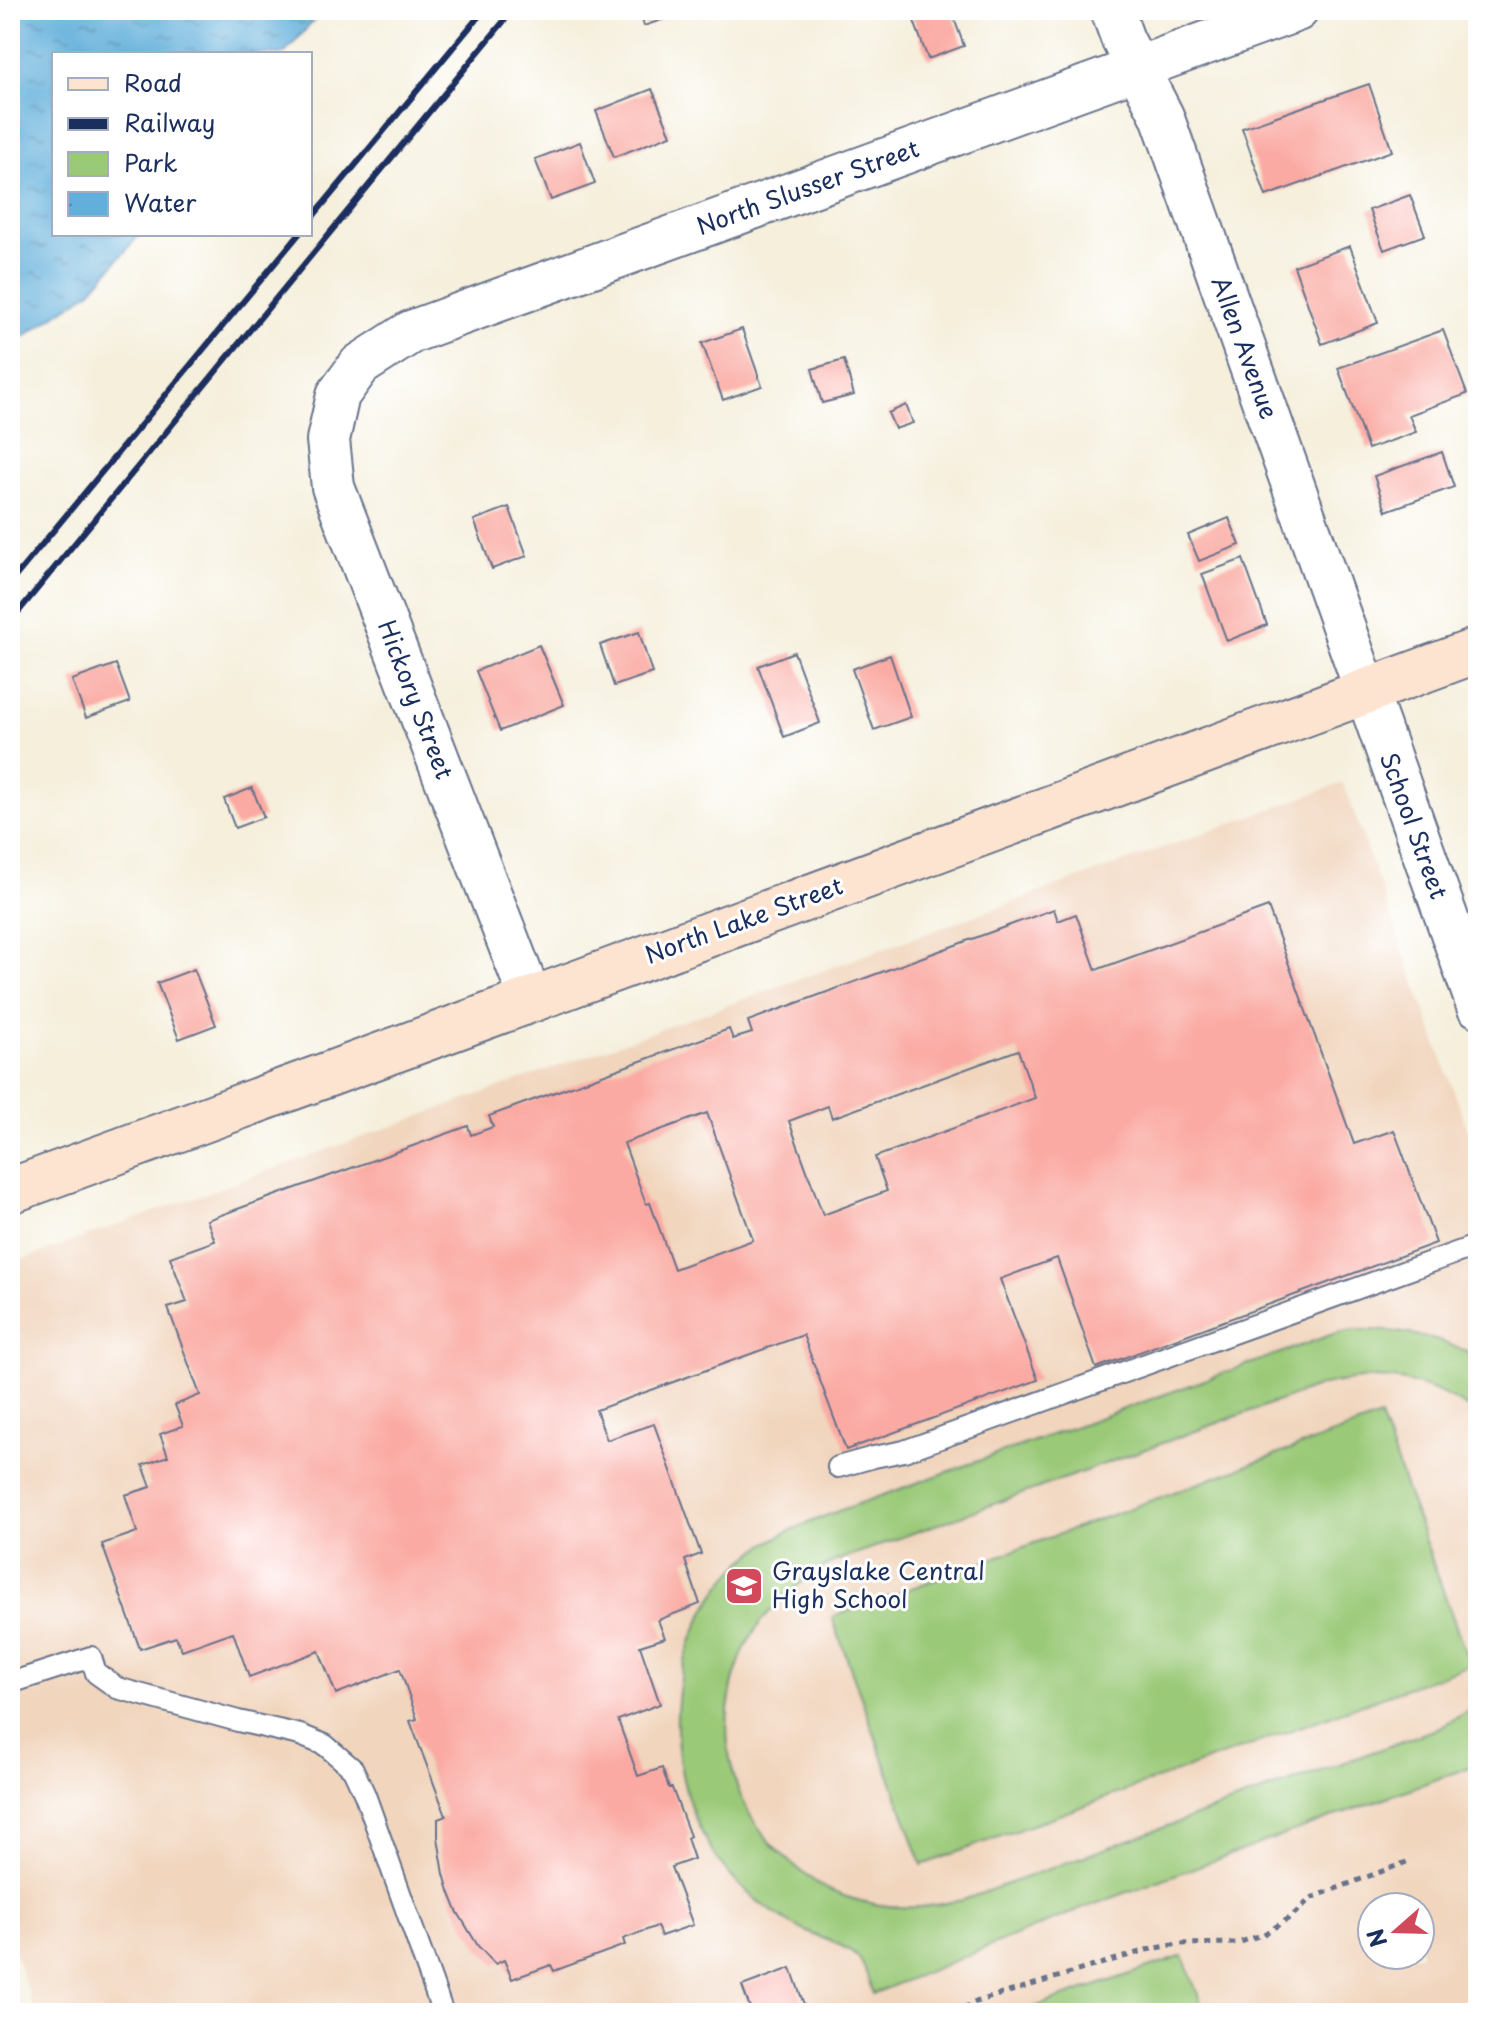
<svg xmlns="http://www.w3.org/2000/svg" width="1488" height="2023" font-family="'Playpen Sans',sans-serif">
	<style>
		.built { fill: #f1d5bd; fill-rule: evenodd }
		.park { fill: #9ac977; stroke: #5a7c6a; stroke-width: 2 }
		.water { fill: url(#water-ripples); stroke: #3e6f9c; stroke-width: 2 }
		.building { fill: #faaaa3; fill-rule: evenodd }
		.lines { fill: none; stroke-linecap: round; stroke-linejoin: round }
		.lane-casing { stroke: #67728a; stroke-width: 24 }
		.street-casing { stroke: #67728a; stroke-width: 46 }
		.secondary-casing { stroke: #67728a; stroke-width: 48 }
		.path { stroke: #67728a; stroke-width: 5; stroke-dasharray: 6 6; stroke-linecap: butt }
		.lane { stroke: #fff; stroke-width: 20 }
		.street { stroke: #fff; stroke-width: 42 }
		.secondary { stroke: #fde4d0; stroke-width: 44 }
		.rail { stroke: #1b2f5e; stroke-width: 6 }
		.labels { text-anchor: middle; stroke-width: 6; stroke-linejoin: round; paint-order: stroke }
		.street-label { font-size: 24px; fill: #1b2f5e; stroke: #fff }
		.poi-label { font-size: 24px; fill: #1b2f5e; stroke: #fff; text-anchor: start }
	</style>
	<defs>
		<pattern id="water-ripples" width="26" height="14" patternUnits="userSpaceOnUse" patternTransform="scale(2)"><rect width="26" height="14" fill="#61afda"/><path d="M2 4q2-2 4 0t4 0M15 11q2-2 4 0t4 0" fill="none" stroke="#4f8fb4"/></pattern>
	</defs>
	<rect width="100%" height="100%" fill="#fff"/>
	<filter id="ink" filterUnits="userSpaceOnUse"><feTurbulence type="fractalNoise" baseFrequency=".0125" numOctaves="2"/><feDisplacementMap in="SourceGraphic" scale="16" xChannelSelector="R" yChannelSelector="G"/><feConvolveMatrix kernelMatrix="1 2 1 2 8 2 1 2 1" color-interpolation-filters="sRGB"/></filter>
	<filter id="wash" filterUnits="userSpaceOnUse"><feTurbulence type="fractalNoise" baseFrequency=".006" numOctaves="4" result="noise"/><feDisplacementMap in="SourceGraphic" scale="32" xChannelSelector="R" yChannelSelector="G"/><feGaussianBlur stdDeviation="1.8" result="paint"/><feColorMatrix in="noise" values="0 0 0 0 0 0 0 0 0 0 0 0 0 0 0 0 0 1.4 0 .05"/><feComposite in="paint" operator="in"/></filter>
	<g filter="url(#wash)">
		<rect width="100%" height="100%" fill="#f5efdc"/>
		<!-- built -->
		<path class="built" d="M1343 783 1478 1158V2013H35L10 1939V1264ZM1372 1907H1420V1955H1372Z"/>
		<!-- park -->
		<path class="park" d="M1356 1330C1399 1329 1439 1336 1478 1358V1414C1423 1378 1383 1370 1320 1386L833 1562C795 1583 758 1615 741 1657 713 1728 728 1808 786 1858 801 1871 817 1886 836 1893 861 1903 893 1909 920 1907 934 1906 949 1902 963 1900L1436 1729 1460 1716 1478 1703V1764L1076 1911 873 1994C869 1983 865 1963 856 1955 843 1944 823 1939 807 1932 779 1918 750 1898 729 1874 656 1787 659 1642 742 1562 767 1538 801 1526 833 1513L1336 1333Z
			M1380 1417 1470 1665 922 1865 832 1617Z
			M1183 1956 1205 2013H1017Z"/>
		<!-- water -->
		<path class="water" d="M10 10H323L284 54H54V234H140L91 291 19 340 10 342Z"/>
		<g id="blocks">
			<!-- building -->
			<path class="building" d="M639 10H678L679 14 644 26Z
				M910 10H951L964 46 928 59Z
				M1369 84 1392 151 1266 196 1242 128Z
				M652 89 671 135 614 157 596 111Z
				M580 142 595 184 551 200 535 159Z
				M1410 195 1425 235 1384 250 1369 210Z
				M1350 246 1378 323 1322 344 1294 266Z
				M742 329 762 386 723 400 702 343Z
				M1443 330 1467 394 1409 415 1416 432 1368 449 1338 368Z
				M844 360 854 395 822 403 812 369Z
				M906 405 913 423 895 429 888 413Z
				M1442 452 1454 487 1386 511 1374 476Z
				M509 507 527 556 492 569 474 520Z
				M1229 518 1240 545 1199 561 1188 535Z
				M1243 559 1267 625 1227 641 1202 574Z
				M639 632 652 673 614 686 600 645Z
				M539 645 564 705 500 731 476 671Z
				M794 652 820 723 784 737 758 666Z
				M890 655 911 717 874 730 852 669Z
				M116 664 130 702 86 718 72 680Z
				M252 788 264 817 235 828 224 799Z
				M1268 907 1354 1144 1394 1130 1436 1243 1096 1368 1057 1258 1000 1279 1038 1380 846 1450 803 1335 596 1410 607 1440 654 1424 701 1554 685 1560 700 1604 658 1620 665 1638 640 1646 660 1704 618 1720 638 1776 662 1768 669 1788H672L690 1836 687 1838 694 1859 671 1867 693 1925 661 1936 657 1926 623 1939 625 1945 554 1971 551 1965 512 1979 504 1960 495 1964 478 1946 457 1911 449 1891 444 1874 438 1838V1819L446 1816 410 1721 417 1719 400 1669 336 1694 319 1651 249 1677 233 1632 182 1650 176 1637 140 1649 102 1544 137 1532 125 1495 151 1487 143 1465 168 1456 160 1434 183 1426 175 1405 200 1395 168 1308 187 1302 170 1257 215 1241 207 1220 468 1126 471 1135 493 1127 489 1116 729 1029 733 1039 752 1033 748 1021 1054 909 1058 921 1076 914 1096 970ZM1018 1050 1035 1098 875 1157 887 1191 823 1215 789 1121 828 1106 832 1118ZM707 1113 753 1240 674 1269 650 1203 646 1204 624 1143Z
				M194 969 216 1025 179 1039 157 983Z
				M791 1968 807 2013H752L742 1986Z"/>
		</g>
	</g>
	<g filter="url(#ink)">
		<use href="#blocks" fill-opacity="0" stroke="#67728a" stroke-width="2"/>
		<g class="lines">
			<!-- lane casing -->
			<g class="lane-casing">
				<path id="lane" d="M838 1467 874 1457 904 1451 1478 1245
					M10 1683 91 1657 96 1673 117 1688 238 1721 300 1735 325 1745 353 1769 365 1795 443 2013"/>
			</g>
			<!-- street casing -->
			<g class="street-casing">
				<path id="street" d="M1112 10 1123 40 1162 116 1478 1006
					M531 1000 333 487 328 440 338 395 360 365 411 332 1297 10"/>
			</g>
			<!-- secondary casing -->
			<g class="secondary-casing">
				<path id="secondary" d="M10 1191 531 1000 1478 650"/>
			</g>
			<!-- path -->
			<path class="path" d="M952 2013 976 2002 1146 1950 1178 1944 1238 1943 1264 1934 1291 1917 1311 1898 1412 1860"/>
			<!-- lane -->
			<use href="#lane" class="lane"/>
			<!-- street -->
			<use href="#street" class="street"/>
			<!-- secondary -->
			<use href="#secondary" class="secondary"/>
			<!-- rail -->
			<path class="rail" d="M310 220 484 10
				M10 583 299 234
				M10 622 513 10"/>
		</g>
	</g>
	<!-- icons -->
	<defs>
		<g id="school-square" transform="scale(2)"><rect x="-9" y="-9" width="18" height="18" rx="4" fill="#d1495b" stroke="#fff"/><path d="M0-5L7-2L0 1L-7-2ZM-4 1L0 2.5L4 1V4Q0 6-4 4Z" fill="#fff"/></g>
	</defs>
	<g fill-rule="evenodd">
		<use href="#school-square" x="744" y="1586"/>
	</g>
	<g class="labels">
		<!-- street labels -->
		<g class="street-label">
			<text transform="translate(808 188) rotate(-20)" y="8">North Slusser Street</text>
			<text transform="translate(1244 348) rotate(70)" y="8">Allen Avenue</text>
			<text transform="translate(415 700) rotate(69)" y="8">Hickory Street</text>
			<text transform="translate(1413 826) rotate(70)" y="8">School Street</text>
			<text transform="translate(744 921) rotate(-20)" y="8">North Lake Street</text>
		</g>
		<!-- poi labels -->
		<g class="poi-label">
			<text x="772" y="1580">Grayslake Central<tspan x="772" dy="28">High School</tspan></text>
		</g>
	</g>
	<!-- margin -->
	<rect width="1488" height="2023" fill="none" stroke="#fff" stroke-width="40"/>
	<!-- legend -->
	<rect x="52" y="52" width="260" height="184" fill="#ffffff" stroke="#a4acbf" stroke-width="2"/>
	<rect x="68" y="78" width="40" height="12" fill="#fde4d0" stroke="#a4acbf" stroke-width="2"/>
	<text x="124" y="92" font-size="24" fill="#1b2f5e">Road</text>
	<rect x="68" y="118" width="40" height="12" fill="#1b2f5e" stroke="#a4acbf" stroke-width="2"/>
	<text x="124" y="132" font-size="24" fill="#1b2f5e">Railway</text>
	<rect x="68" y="152" width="40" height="24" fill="#9ac977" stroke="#a4acbf" stroke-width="2"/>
	<text x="124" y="172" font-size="24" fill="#1b2f5e">Park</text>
	<rect x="68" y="192" width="40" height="24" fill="url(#water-ripples)" stroke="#a4acbf" stroke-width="2"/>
	<text x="124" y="212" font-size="24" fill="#1b2f5e">Water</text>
	<!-- north arrow -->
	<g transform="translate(1396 1931) rotate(250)"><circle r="38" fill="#ffffff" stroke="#a4acbf" stroke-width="2"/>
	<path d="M0-6L14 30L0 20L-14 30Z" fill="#d1495b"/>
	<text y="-12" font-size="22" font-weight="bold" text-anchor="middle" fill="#1b2f5e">N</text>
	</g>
</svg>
